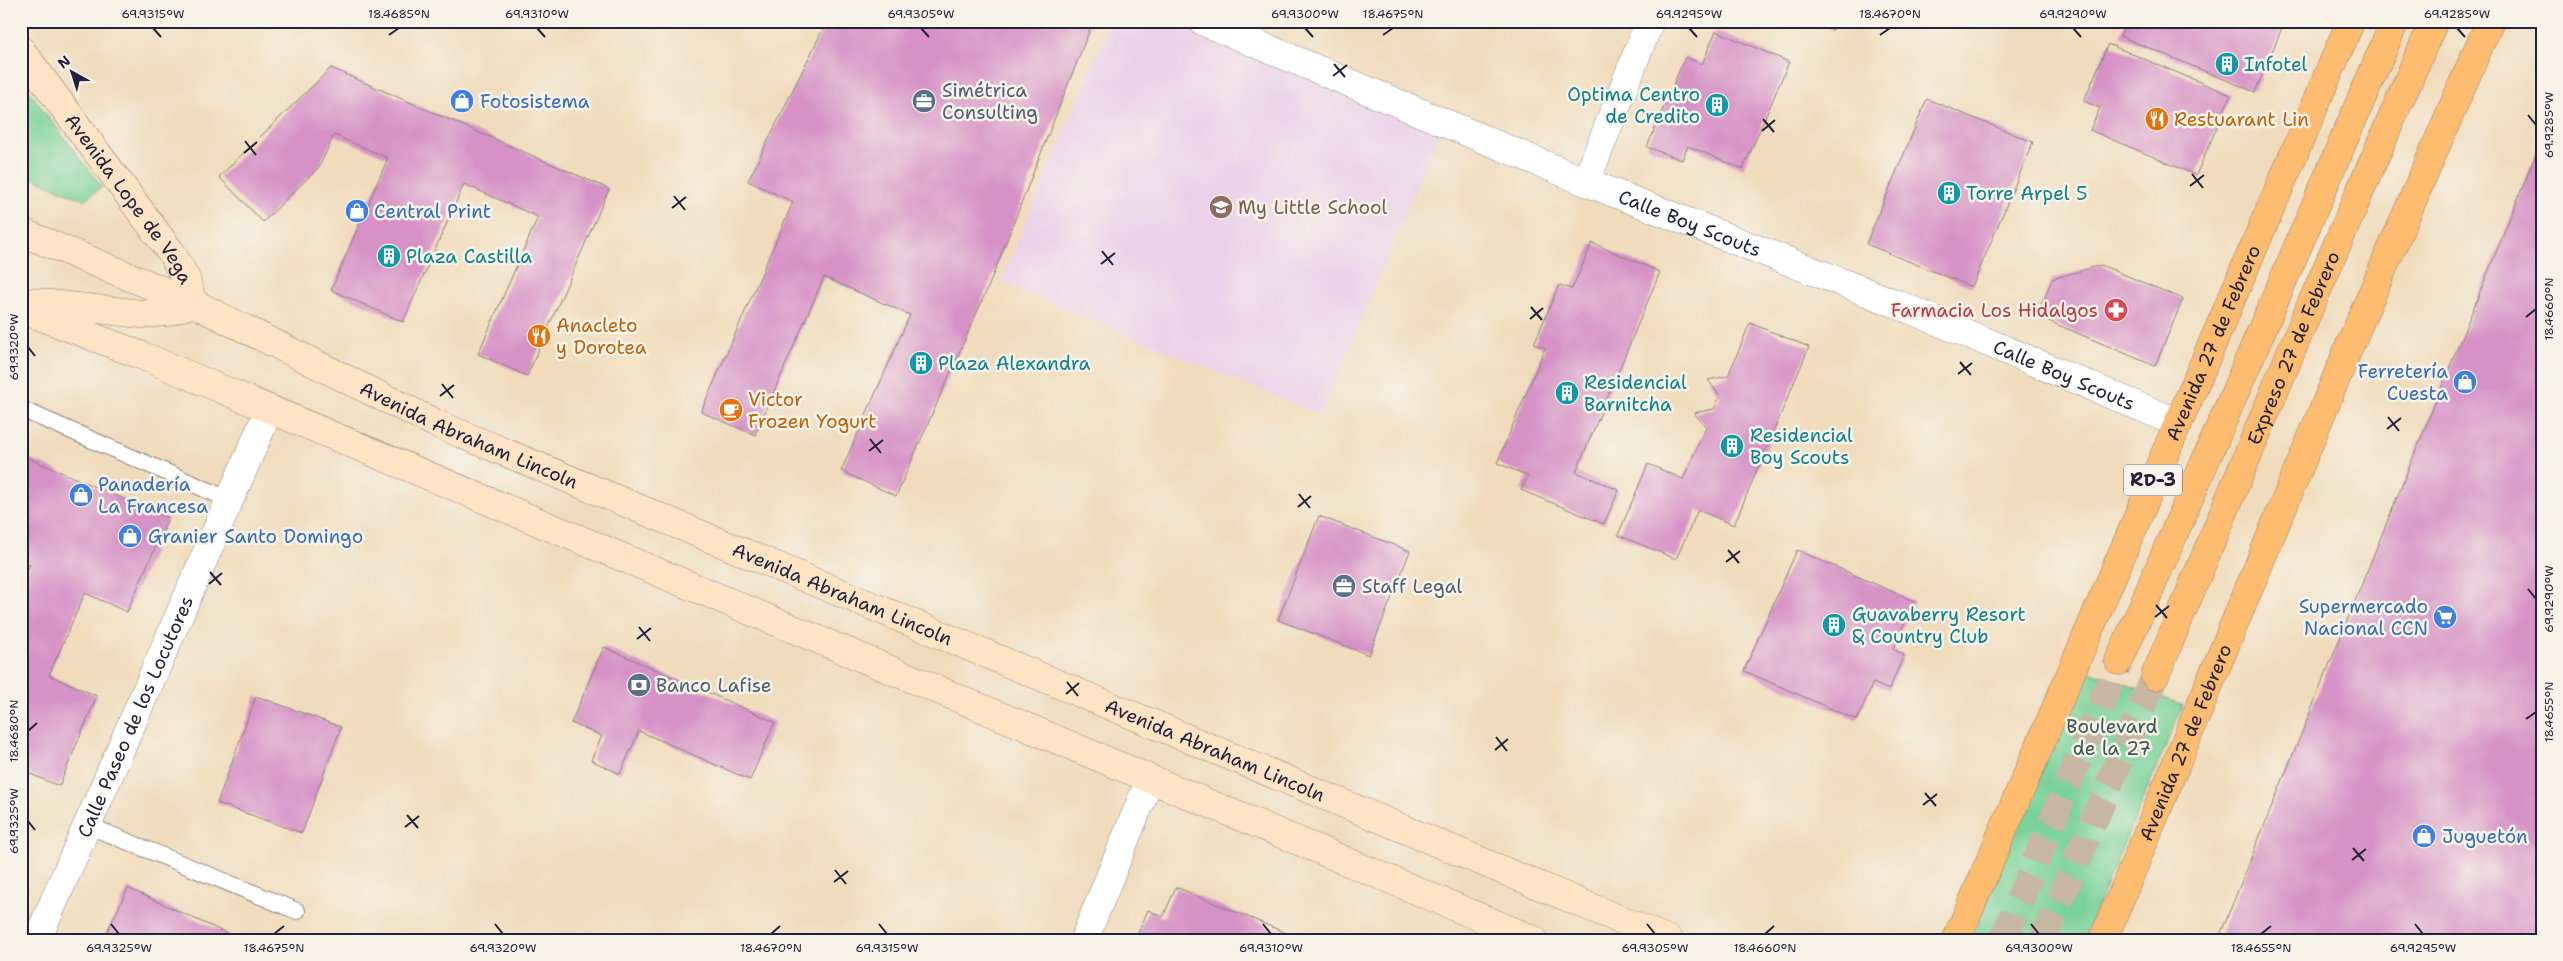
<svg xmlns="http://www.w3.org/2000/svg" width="2563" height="961" font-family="'Shantell Sans',sans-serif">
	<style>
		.built { fill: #ecd1ea }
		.green { fill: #79d298; stroke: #4e7a6a }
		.building { fill: #d692c6 }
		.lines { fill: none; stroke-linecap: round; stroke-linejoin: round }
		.motorway-tunnel { stroke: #c7b7a2; stroke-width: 28; stroke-dasharray: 28 14; stroke-linecap: butt }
		.service-casing { stroke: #897f7c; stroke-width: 18 }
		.minor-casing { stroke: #897f7c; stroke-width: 29 }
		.secondary-casing { stroke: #897f7c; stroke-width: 29 }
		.primary-casing { stroke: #897f7c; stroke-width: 29 }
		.motorway-casing { stroke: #897f7c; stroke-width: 29 }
		.service { stroke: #fff; stroke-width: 16 }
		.minor { stroke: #fff; stroke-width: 28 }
		.secondary { stroke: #fee4c5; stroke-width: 28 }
		.primary { stroke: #fdbc6f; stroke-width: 28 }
		.motorway { stroke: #fdbc6f; stroke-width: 28 }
		.ticks { fill: none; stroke: #22223b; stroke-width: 2 }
		.labels { text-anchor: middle; stroke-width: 5; stroke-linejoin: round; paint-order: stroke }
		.shield { fill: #f7f3e8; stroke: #62616f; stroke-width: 1 }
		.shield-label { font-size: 18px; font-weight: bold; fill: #22223b }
		.culture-label { font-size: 19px; fill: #0d838f; stroke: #f7f3e8; text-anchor: start }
		.service-label { font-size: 19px; fill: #4e5e75; stroke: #f7f3e8; text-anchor: start }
		.shop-label { font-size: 19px; fill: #366cbe; stroke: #f7f3e8; text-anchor: start }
		.food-label { font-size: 19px; fill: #c56008; stroke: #f7f3e8; text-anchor: start }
		.street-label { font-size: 19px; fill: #22223b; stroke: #f7f3e8 }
		.education-label { font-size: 19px; fill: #785e54; stroke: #f7f3e8; text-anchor: start }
		.health-label { font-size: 19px; fill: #be3a42; stroke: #f7f3e8; text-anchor: end }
		.park-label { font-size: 19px; fill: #3c5757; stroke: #f7f3e8 }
		.neatline { fill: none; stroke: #22223b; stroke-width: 2 }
		.ticks-label { font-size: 12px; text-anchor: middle; fill: #22223b }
	</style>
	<rect width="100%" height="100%" fill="#f7f3e8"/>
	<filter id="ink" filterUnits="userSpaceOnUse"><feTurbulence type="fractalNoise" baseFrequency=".02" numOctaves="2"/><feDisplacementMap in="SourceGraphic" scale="10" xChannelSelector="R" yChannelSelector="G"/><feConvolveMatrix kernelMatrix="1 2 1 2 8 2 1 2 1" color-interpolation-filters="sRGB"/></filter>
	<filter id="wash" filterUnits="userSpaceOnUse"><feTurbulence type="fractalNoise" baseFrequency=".0096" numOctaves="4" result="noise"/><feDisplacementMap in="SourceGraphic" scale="20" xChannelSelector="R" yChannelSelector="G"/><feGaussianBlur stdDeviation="1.12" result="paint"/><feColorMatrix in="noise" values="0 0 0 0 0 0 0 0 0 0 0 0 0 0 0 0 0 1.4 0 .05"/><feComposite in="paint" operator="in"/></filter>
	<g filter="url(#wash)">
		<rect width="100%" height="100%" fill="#f0dcbc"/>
		<!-- built -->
		<path class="built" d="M1111 21H1175L1440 131 1321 415 1001 282Z"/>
		<!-- green -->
		<path class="green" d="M21 81 102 187 84 200 21 173Z
			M2084 669 2183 705 2083 940H1971Z"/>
		<g id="blocks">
			<!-- building -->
			<path class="building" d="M827 21H1093L989 285 896 496 841 471 910 315 824 277 755 435 701 412 793 202 748 181Z
				M1813 21H1837L1833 30Z
				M2126 21H2285L2255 92 2120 36Z
				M1716 31 1789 62 1743 169 1688 146 1682 160 1647 147 1685 57 1702 64Z
				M2108 44 2231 95 2196 175 2090 130 2100 108 2084 101Z
				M331 68 609 189 527 376 478 354 538 217 464 184 403 322 331 290 388 158 334 135 319 167 263 222 219 177Z
				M1927 99 2033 142 1972 287 1866 244Z
				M2539 146 2542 148V940H2218Z
				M1592 243 1660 272 1576 472 1619 490 1604 524 1521 490 1528 476 1497 463 1545 348 1534 344 1559 285 1572 289Z
				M2101 265 2183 299 2155 366 2037 316 2052 279Z
				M1750 323 1809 347 1734 525 1698 510 1676 559 1618 535 1648 464 1683 479 1706 427 1694 413 1714 409 1720 396 1708 380 1728 376Z
				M21 455 168 518 127 612 85 593 49 675 97 696 59 786 21 770V583L30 565 21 561Z
				M1319 516 1410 551 1369 655 1278 620Z
				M1797 550 1914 601 1893 649 1904 655 1889 690 1873 683 1857 720 1744 671Z
				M604 647 775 722 750 780 639 731 620 774 591 760 602 736 571 723Z
				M256 696 341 727 302 833 217 803Z
				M21 779 26 781 21 793Z
				M1176 887 1303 940H1135L1148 910 1163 917Z
				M128 888 241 940H103Z"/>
		</g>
	</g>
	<g filter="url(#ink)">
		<use href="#blocks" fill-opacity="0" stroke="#897f7c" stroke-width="1"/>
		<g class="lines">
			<!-- motorway-tunnel -->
			<path class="motorway-tunnel" d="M2003 940 2119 661
				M2043 940 2155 676"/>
			<!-- service casing -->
			<g class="service-casing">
				<path id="service" d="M21 409 230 500
					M87 825 297 911"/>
			</g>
			<!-- minor casing -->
			<g class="minor-casing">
				<g id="minor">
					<path id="s1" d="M1202 21 1586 182 1897 304 2178 423"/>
					<path d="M1586 182 1650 21"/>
					<path id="s2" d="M37 940 269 410"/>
					<path d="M1084 940 1150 779"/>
				</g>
			</g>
			<!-- secondary casing -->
			<g class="secondary-casing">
				<g id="secondary">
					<path id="s3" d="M21 50 173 255 186 279 193 303 167 312 142 314 32 302"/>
					<path id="s4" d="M21 232 193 303 435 423 1669 940"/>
					<path d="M21 309 143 356 1534 940"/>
				</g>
			</g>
			<!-- primary casing -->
			<g class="primary-casing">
				<g id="primary">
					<path id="s5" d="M1956 940 2351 21"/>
					<path id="s6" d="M2103 940 2352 340 2490 21"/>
				</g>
			</g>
			<!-- motorway casing -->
			<g class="motorway-casing">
				<g id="motorway">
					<path d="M2119 661 2395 21"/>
					<path id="s7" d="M2155 676 2306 316 2434 21"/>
				</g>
			</g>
			<!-- service -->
			<use href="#service" class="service"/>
			<!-- minor -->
			<use href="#minor" class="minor"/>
			<!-- secondary -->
			<use href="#secondary" class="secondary"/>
			<!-- primary -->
			<use href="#primary" class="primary"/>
			<!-- motorway -->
			<use href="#motorway" class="motorway"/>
		</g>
	</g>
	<!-- ticks -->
	<path class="ticks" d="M153 28 161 37M537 28 545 37M921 28 929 37M1305 28 1313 37M1689 28 1697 37M2073 28 2081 37M2457 28 2465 37M389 35 399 28M1383 35 1393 28M1880 35 1890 28M1334 64 1345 77M1333 76 1347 65M2528 115 2536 125M1763 119 1774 132M1762 131 1775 120M245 141 256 155M244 153 257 142M2192 174 2203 188M2190 186 2204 175M674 196 685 210M672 208 686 197M1102 251 1113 265M1101 264 1115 253M1531 307 1542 320M2526 317 2536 309M1530 319 1543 308M28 347 35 356M1960 362 1971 375M1958 374 1972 363M442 384 453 398M440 396 454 385M2388 417 2399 431M2387 429 2401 418M870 439 881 453M869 451 883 440M1299 494 1310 508M1298 507 1311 496M1728 550 1739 563M1726 562 1740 551M210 572 221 585M209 584 222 573M2528 589 2536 599M2156 605 2167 618M2155 617 2169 606M639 627 650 641M637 639 651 628M1067 682 1078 696M1066 694 1079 683M2526 719 2536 712M28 731 37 723M1496 737 1507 751M1495 750 1508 739M1925 793 1936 806M1923 805 1937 794M407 815 418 828M28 821 35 830M405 827 419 816M2353 848 2364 861M2352 860 2366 849M835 870 846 884M834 882 848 871M111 924 119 934M495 924 503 934M879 924 887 934M1263 924 1271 934M1647 924 1655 934M2031 924 2039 934M2415 924 2423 934M274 934 284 926M771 934 780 926M1765 934 1774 926M2261 934 2271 926"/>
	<!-- icons -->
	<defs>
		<g id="building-disc" transform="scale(1.25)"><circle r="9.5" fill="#0f9aa8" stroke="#f7f3e8"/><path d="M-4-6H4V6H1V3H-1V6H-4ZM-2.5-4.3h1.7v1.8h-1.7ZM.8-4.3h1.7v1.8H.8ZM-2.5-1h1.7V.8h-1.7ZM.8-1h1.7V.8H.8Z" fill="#fff"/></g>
		<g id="shop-disc" transform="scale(1.25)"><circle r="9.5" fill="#3f7fe0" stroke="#f7f3e8"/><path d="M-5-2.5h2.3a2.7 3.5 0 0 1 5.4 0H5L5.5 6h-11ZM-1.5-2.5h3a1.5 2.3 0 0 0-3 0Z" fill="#fff"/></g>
		<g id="office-disc" transform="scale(1.25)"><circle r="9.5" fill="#5c6f8a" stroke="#f7f3e8"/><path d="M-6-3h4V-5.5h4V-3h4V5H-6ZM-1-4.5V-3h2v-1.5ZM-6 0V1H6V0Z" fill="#fff"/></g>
		<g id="restaurant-disc" transform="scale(1.25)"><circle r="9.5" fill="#e8710a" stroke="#f7f3e8"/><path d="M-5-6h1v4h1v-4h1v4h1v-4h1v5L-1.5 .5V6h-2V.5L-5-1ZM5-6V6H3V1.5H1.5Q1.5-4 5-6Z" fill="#fff"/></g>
		<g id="school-disc" transform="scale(1.25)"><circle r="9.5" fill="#8d6e63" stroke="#f7f3e8"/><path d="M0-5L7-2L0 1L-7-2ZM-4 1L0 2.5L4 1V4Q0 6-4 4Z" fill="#fff"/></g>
		<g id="pharmacy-disc" transform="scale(1.25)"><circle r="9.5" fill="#e0444e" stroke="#f7f3e8"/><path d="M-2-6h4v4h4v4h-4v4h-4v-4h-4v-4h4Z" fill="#fff"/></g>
		<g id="cafe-disc" transform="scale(1.25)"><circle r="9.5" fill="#e8710a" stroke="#f7f3e8"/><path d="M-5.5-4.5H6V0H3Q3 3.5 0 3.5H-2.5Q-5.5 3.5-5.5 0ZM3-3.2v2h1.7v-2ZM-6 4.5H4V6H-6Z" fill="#fff"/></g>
		<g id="supermarket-disc" transform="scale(1.25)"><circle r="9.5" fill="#3f7fe0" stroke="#f7f3e8"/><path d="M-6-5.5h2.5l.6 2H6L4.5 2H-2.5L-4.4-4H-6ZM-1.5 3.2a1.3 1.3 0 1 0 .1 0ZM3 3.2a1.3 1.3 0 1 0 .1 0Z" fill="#fff"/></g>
		<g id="bank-disc" transform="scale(1.25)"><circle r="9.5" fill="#5c6f8a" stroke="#f7f3e8"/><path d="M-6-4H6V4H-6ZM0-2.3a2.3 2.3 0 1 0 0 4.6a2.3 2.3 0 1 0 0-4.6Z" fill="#fff"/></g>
	</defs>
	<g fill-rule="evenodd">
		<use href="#building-disc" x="2227" y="64"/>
		<use href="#shop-disc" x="462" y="101"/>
		<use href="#office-disc" x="924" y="101"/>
		<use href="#building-disc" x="1717" y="105"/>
		<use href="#restaurant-disc" x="2157" y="119"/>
		<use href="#building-disc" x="1949" y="193"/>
		<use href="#school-disc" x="1221" y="207"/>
		<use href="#shop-disc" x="357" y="211"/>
		<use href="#building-disc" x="389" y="256"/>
		<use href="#pharmacy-disc" x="2116" y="310"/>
		<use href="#restaurant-disc" x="539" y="336"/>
		<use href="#building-disc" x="921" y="363"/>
		<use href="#shop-disc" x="2465" y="382"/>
		<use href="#building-disc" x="1567" y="393"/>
		<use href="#cafe-disc" x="731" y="410"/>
		<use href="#building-disc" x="1732" y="446"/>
		<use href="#shop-disc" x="81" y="495"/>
		<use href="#shop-disc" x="130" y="536"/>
		<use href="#office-disc" x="1344" y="586"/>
		<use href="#supermarket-disc" x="2445" y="617"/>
		<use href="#building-disc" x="1834" y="625"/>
		<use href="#bank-disc" x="639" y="685"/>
		<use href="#shop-disc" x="2424" y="836"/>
	</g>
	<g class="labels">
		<!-- shield labels -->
		<rect class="shield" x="2124" y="464.5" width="58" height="31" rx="4"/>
		<g class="shield-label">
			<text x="2153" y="486">RD-3</text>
		</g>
		<!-- culture labels -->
		<g class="culture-label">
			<text x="2244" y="71">Infotel</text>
			<text x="1700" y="101" text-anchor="end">Optima Centro<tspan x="1700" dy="22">de Credito</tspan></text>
			<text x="1966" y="200">Torre Arpel 5</text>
			<text x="406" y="263">Plaza Castilla</text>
			<text x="938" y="370">Plaza Alexandra</text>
			<text x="1584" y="389">Residencial<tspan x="1584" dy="22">Barnitcha</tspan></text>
			<text x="1750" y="442">Residencial<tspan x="1750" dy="22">Boy Scouts</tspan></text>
			<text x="1852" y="621">Guavaberry Resort<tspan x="1852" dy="22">&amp; Country Club</tspan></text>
		</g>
		<!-- service labels -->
		<g class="service-label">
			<text x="942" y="97">Simétrica<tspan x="942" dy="22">Consulting</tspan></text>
			<text x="1362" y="593">Staff Legal</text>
			<text x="656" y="692">Banco Lafise</text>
		</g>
		<!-- shop labels -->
		<g class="shop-label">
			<text x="480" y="108">Fotosistema</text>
			<text x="374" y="218">Central Print</text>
			<text x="2448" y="378" text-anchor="end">Ferretería<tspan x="2448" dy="22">Cuesta</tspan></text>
			<text x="98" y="491">Panadería<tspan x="98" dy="22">La Francesa</tspan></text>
			<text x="148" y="543">Granier Santo Domingo</text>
			<text x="2428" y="613" text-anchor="end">Supermercado<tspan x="2428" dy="22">Nacional CCN</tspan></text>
			<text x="2442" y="843">Juguetón</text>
		</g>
		<!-- food labels -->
		<g class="food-label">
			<text x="2174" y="126">Restuarant Lin</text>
			<text x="556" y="332">Anacleto<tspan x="556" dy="22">y Dorotea</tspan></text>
			<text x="748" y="406">Victor<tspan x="748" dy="22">Frozen Yogurt</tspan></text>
		</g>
		<!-- street labels -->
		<g class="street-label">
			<text dy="7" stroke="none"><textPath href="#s3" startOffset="184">Avenida Lope de Vega</textPath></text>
			<text dy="7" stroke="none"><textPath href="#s1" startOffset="528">Calle Boy Scouts</textPath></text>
			<text dy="7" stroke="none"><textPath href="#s5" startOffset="650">Avenida 27 de Febrero</textPath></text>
			<text dy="7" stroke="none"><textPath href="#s7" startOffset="356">Expreso 27 de Febrero</textPath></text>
			<text dy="7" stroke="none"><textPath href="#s1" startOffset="932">Calle Boy Scouts</textPath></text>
			<text dy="7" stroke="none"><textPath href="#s4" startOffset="492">Avenida Abraham Lincoln</textPath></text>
			<text dy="7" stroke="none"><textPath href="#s4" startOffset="898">Avenida Abraham Lincoln</textPath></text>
			<text dy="7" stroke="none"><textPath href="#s2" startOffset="244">Calle Paseo de los Locutores</textPath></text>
			<text dy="7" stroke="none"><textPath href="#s6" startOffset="214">Avenida 27 de Febrero</textPath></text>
			<text dy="7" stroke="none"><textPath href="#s4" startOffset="1302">Avenida Abraham Lincoln</textPath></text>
		</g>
		<!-- education labels -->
		<g class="education-label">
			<text x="1238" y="214">My Little School</text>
		</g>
		<!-- health labels -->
		<g class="health-label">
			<text x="2098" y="317">Farmacia Los Hidalgos</text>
		</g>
		<!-- park labels -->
		<g class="park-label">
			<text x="2112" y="733">Boulevard<tspan x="2112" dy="22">de la 27</tspan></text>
		</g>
	</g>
	<!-- margin -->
	<rect width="2563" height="961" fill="none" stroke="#f7f3e8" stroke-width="55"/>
	<!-- north arrow -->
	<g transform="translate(72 72) rotate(321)" stroke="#f7f3e8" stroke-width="4" paint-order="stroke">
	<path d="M0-4L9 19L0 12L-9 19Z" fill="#22223b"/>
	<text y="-8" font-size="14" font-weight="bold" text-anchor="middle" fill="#22223b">N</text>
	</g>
	<rect x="28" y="28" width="2508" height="906" class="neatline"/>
	<g class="ticks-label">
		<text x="153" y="18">69.9315°W</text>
		<text x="399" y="18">18.4685°N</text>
		<text x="537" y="18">69.9310°W</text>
		<text x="921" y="18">69.9305°W</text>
		<text x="1305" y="18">69.9300°W</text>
		<text x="1393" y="18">18.4675°N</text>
		<text x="1689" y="18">69.9295°W</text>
		<text x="1890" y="18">18.4670°N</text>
		<text x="2073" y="18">69.9290°W</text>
		<text x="2457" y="18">69.9285°W</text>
		<text transform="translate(2549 125) rotate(-90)" y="4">69.9285°W</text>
		<text transform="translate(2549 309) rotate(-90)" y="4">18.4660°N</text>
		<text transform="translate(14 347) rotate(-90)" y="4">69.9320°W</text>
		<text transform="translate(2549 599) rotate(-90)" y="4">69.9290°W</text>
		<text transform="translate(2549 712) rotate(-90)" y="4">18.4655°N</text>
		<text transform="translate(14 731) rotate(-90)" y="4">18.4680°N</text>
		<text transform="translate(14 821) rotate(-90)" y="4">69.9325°W</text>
		<text x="119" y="952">69.9325°W</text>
		<text x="274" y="952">18.4675°N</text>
		<text x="503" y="952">69.9320°W</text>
		<text x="771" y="952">18.4670°N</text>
		<text x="887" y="952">69.9315°W</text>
		<text x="1271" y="952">69.9310°W</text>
		<text x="1655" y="952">69.9305°W</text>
		<text x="1765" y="952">18.4660°N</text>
		<text x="2039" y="952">69.9300°W</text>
		<text x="2261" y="952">18.4655°N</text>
		<text x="2423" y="952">69.9295°W</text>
	</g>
</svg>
